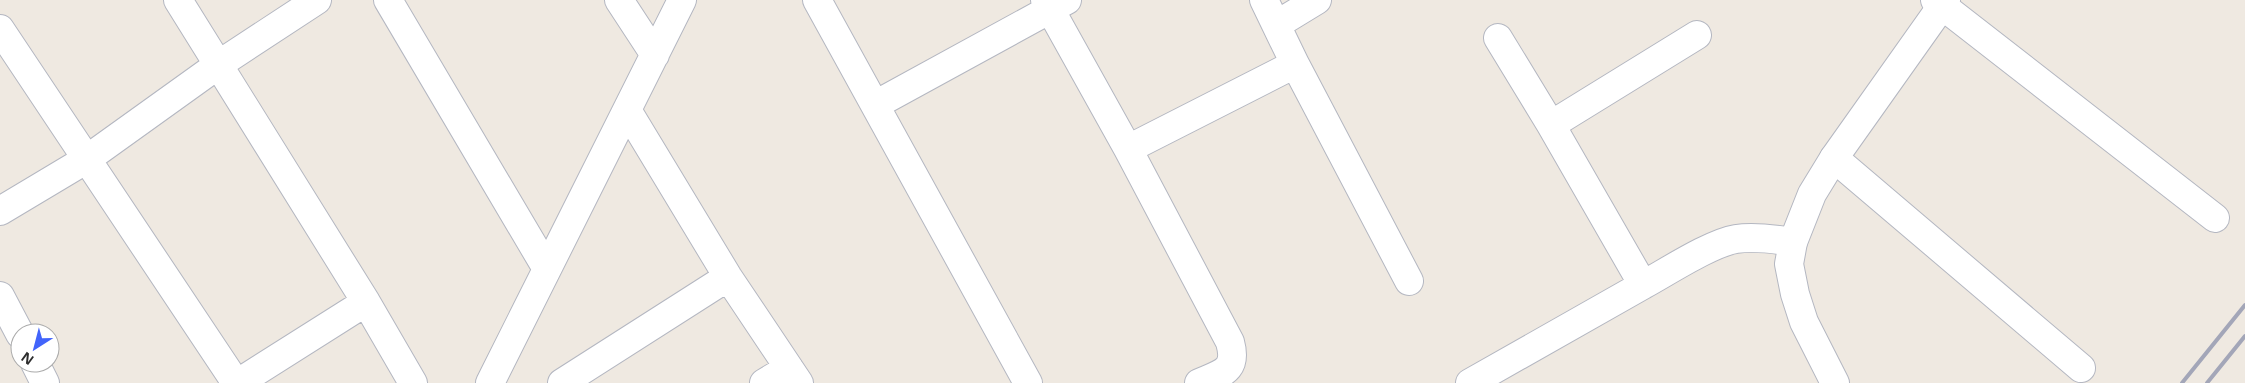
<svg xmlns="http://www.w3.org/2000/svg" width="2245" height="383" font-family="'Noto Sans',sans-serif">
	<style>
		.lines { fill: none; stroke-linecap: round; stroke-linejoin: round }
		.minor-casing { stroke: #b4b7c1; stroke-width: 30 }
		.tertiary-casing { stroke: #b4b7c1; stroke-width: 30 }
		.minor { stroke: #fff; stroke-width: 28 }
		.tertiary { stroke: #fff; stroke-width: 28 }
		.rail { stroke: #a3a6b8; stroke-width: 4 }
	</style>
	<rect width="100%" height="100%" fill="#efe9e1"/>
	<g class="lines">
		<!-- minor casing -->
		<g class="minor-casing">
			<path id="minor" d="M178 0 366 302 413 383
				M388 0 547 269
				M619 0 655 55
				M817 0 1028 383
				M1045 0 1128 149 1230 342C1238 371 1222 373 1199 383
				M1935 0 2215 218
				M1276 25 1317 0
				M0 29 236 383
				M1697 35 1551 125 1643 285C1667 272 1711 243 1736 239 1754 236 1775 239 1793 242
				M1498 38 1551 125
				M1295 64 1409 281
				M875 105 1067 0
				M627 110 728 277 799 383
				M1128 149 1295 64 1264 0
				M1834 158 2081 368
				M0 211 87 159 218 65 317 0
				M0 296 20 334
				M35 363 45 383
				M238 383 366 302
				M490 383 682 0
				M562 383 728 277
				M764 383 789 368
				M1470 383 1643 285"/>
		</g>
		<!-- tertiary casing -->
		<g class="tertiary-casing">
			<path id="tertiary" d="M1835 383 1804 322 1795 294 1789 264 1793 242 1812 194 1834 158 1946 0"/>
		</g>
		<!-- minor -->
		<use href="#minor" class="minor"/>
		<!-- tertiary -->
		<use href="#tertiary" class="tertiary"/>
		<!-- rail -->
		<path class="rail" d="M2182 383 2245 305
			M2207 383 2245 336"/>
	</g>
	<!-- north arrow -->
	<g transform="translate(35 348) rotate(216)"><circle r="24" fill="#ffffff" stroke="#ababab"/>
	<path d="M0-4L9 19L0 12L-9 19Z" fill="#4264fb"/>
	<text y="-8" font-size="14" font-weight="bold" text-anchor="middle" fill="#2e2e2e">N</text>
	</g>
</svg>
